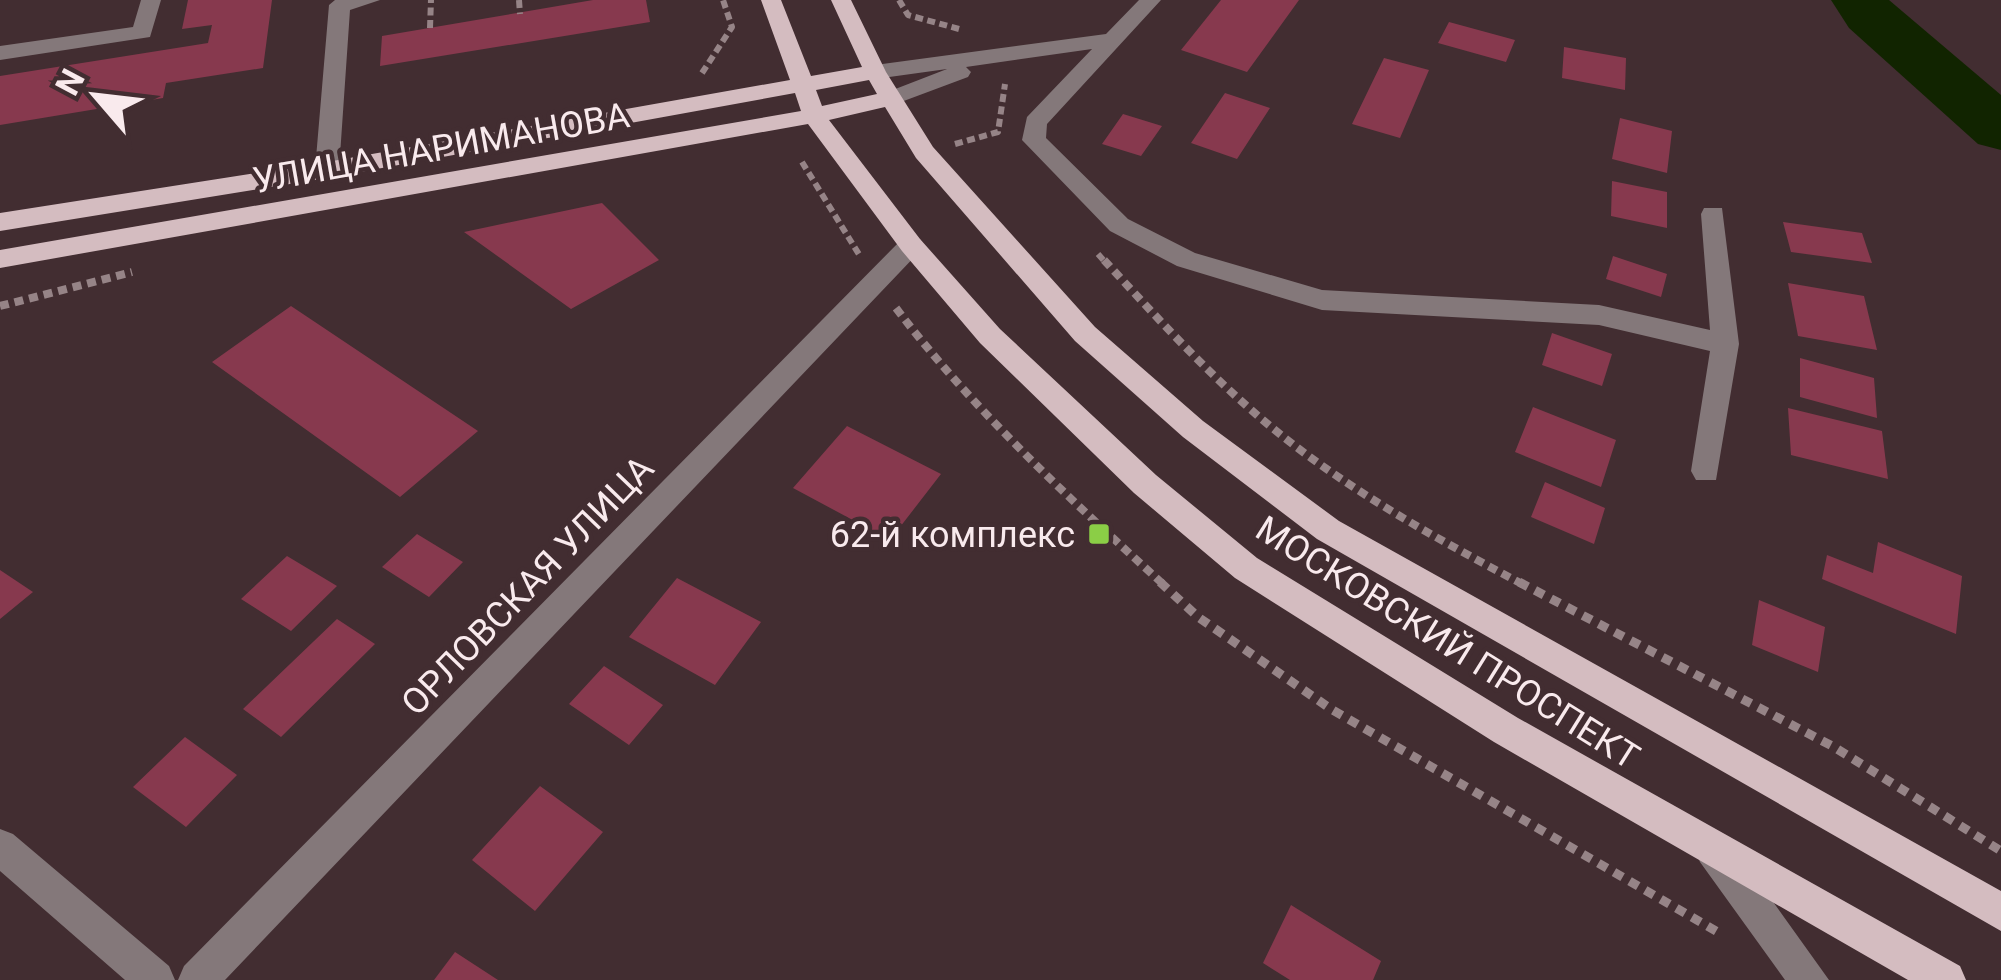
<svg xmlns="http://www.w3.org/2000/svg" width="2001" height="980" font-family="Roboto,sans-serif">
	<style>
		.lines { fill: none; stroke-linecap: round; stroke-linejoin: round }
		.river { fill: #112400; fill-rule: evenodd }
		.building { fill: #87394e }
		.path-far2 { stroke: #968487; stroke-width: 6; stroke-dasharray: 8 4.5; stroke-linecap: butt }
		.path-far1 { stroke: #968487; stroke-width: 8; stroke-dasharray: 9 6; stroke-linecap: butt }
		.path { stroke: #968487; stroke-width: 9; stroke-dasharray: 10 8; stroke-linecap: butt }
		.minor { fill: #84787a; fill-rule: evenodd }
		.major { fill: #d4bcc0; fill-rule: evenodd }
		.poi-dot { fill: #8bce46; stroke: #422d31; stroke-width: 4.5 }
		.labels { text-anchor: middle; stroke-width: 9; stroke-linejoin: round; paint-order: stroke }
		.street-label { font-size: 36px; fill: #f9eaed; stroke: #422d31 }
		.poi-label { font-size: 36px; fill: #f9eaed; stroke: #422d31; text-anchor: end }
	</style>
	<rect width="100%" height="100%" fill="#422d31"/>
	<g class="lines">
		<!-- river -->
		<path class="river" d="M1831 0H1889L2001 95V150L1978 144 1849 28Z"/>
	</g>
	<!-- building -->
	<path class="building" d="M188 0H272L263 68 166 83 163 98 0 125V76L208 43 212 25 182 29Z
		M593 0H646L650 22 380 66 382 36Z
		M1221 0H1299L1247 72 1181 50Z
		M1449 22 1515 40 1506 62 1438 43Z
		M1564 47 1626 58 1625 90 1562 78Z
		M1384 58 1429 70 1400 138 1352 124Z
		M1225 93 1270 108 1237 159 1191 143Z
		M1123 114 1162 126 1141 156 1102 144Z
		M1620 118 1672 131 1667 173 1612 159Z
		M1612 181 1667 192V228L1611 216Z
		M602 203 659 260 571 309 464 232Z
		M1783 222 1862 233 1872 263 1791 252Z
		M1613 256 1667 274 1661 297 1606 279Z
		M1788 283 1864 296 1877 350 1798 336Z
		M291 306 478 431 400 497 212 362Z
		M1552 333 1612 354 1602 386 1542 365Z
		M1800 358 1874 378 1877 418 1800 397Z
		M1533 407 1616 440 1601 487 1515 452Z
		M1788 408 1882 431 1888 479 1791 455Z
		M847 426 941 474 890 540 793 488Z
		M1545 482 1605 508 1594 544 1531 517Z
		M417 534 463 562 429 597 382 567Z
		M1878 542 1962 576 1956 634 1822 579 1827 555 1873 573Z
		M287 556 337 586 291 631 241 599Z
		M0 570 33 592 0 619Z
		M677 578 761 622 715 685 629 637Z
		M1759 600 1825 627 1818 672 1752 645Z
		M337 619 375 644 281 737 243 709Z
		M604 666 663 705 629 745 569 704Z
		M185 737 237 775 186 827 133 787Z
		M540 786 603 832 535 911 472 860Z
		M1291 905 1381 961 1373 980H1290L1263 963Z
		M455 952 498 980H434Z"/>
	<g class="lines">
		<!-- path-far2 -->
		<path class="path-far2" d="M519 0 520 14
			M899 0 908 15 959 29
			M430 28 431 0
			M702 73 732 27 723 0
			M955 144 998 132 1005 84
			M802 162 860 256
			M1098 254 1106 263"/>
		<!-- path-far1 -->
		<path class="path-far1" d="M1104 260C1160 321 1216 383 1281 435 1355 494 1441 541 1524 585
			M0 306 132 272
			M896 308C973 410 1070 499 1164 585"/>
		<!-- path -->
		<path class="path" d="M1160 582 1198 617 1331 709 1723 935
			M1519 582 1834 747 2001 851"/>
		<!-- minor -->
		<path class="minor" d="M141 0H161L150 37 0 60V46L133 27Z
			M335 0H380L350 10 339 170 327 178 315 170 329 5Z
			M1139 0H1161L1047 124 1046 138 1128 219 1195 253 1322 290 1599 305 1710 330 1701 214 1704 208H1722L1739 344 1716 480H1696L1691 471 1710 351 1599 325 1322 310 1177 266 1110 231 1022 140 1027 117 1092 49 966 67 971 72 968 77 893 105 882 98 885 93 947 69 875 79 864 72 875 65 1106 34Z
			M911 236 920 239 924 245 920 251 225 980H178L184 966 902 239Z
			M0 829 13 834 169 966 175 980H125L0 871Z
			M1713 831 1726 836 1829 980H1785L1700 862 1695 849 1700 836Z"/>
		<!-- major -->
		<path class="major" d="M761 0H781L811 76 862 67 831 0H851L886 72 933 147 1095 327 1203 421 1339 521 2001 891V931L1317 539 1183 437 1075 341 916 158 885 107 829 120 920 239 1000 329 1156 475 1257 558 1518 718 1960 966 1966 980H1908L1494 742 1235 578 1134 493 980 343 902 251 808 124 0 268V250L801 111 795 93 327 178 0 231V213L327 162 790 80ZM869 80 877 94 822 106 816 90Z"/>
	</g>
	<!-- markers -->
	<rect class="poi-dot" x="1087" y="522" width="24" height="24" rx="6"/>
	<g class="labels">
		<!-- street labels -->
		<g class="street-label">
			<text transform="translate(441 147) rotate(-10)" y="13">УЛИЦА НАРИМАНОВА</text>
			<text transform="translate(527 585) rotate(-46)" y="13">ОРЛОВСКАЯ УЛИЦА</text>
			<text transform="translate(1448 642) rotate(32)" y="13">МОСКОВСКИЙ ПРОСПЕКТ</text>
		</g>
		<!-- poi labels -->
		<g class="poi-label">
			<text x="1075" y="547">62-й комплекс</text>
		</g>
	</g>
	<!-- north arrow -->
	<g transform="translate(96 96) rotate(298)" stroke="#422d31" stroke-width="9" paint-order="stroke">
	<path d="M0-9L21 45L0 30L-21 45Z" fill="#f9eaed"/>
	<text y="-18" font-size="33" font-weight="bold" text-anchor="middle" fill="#f9eaed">N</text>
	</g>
</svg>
